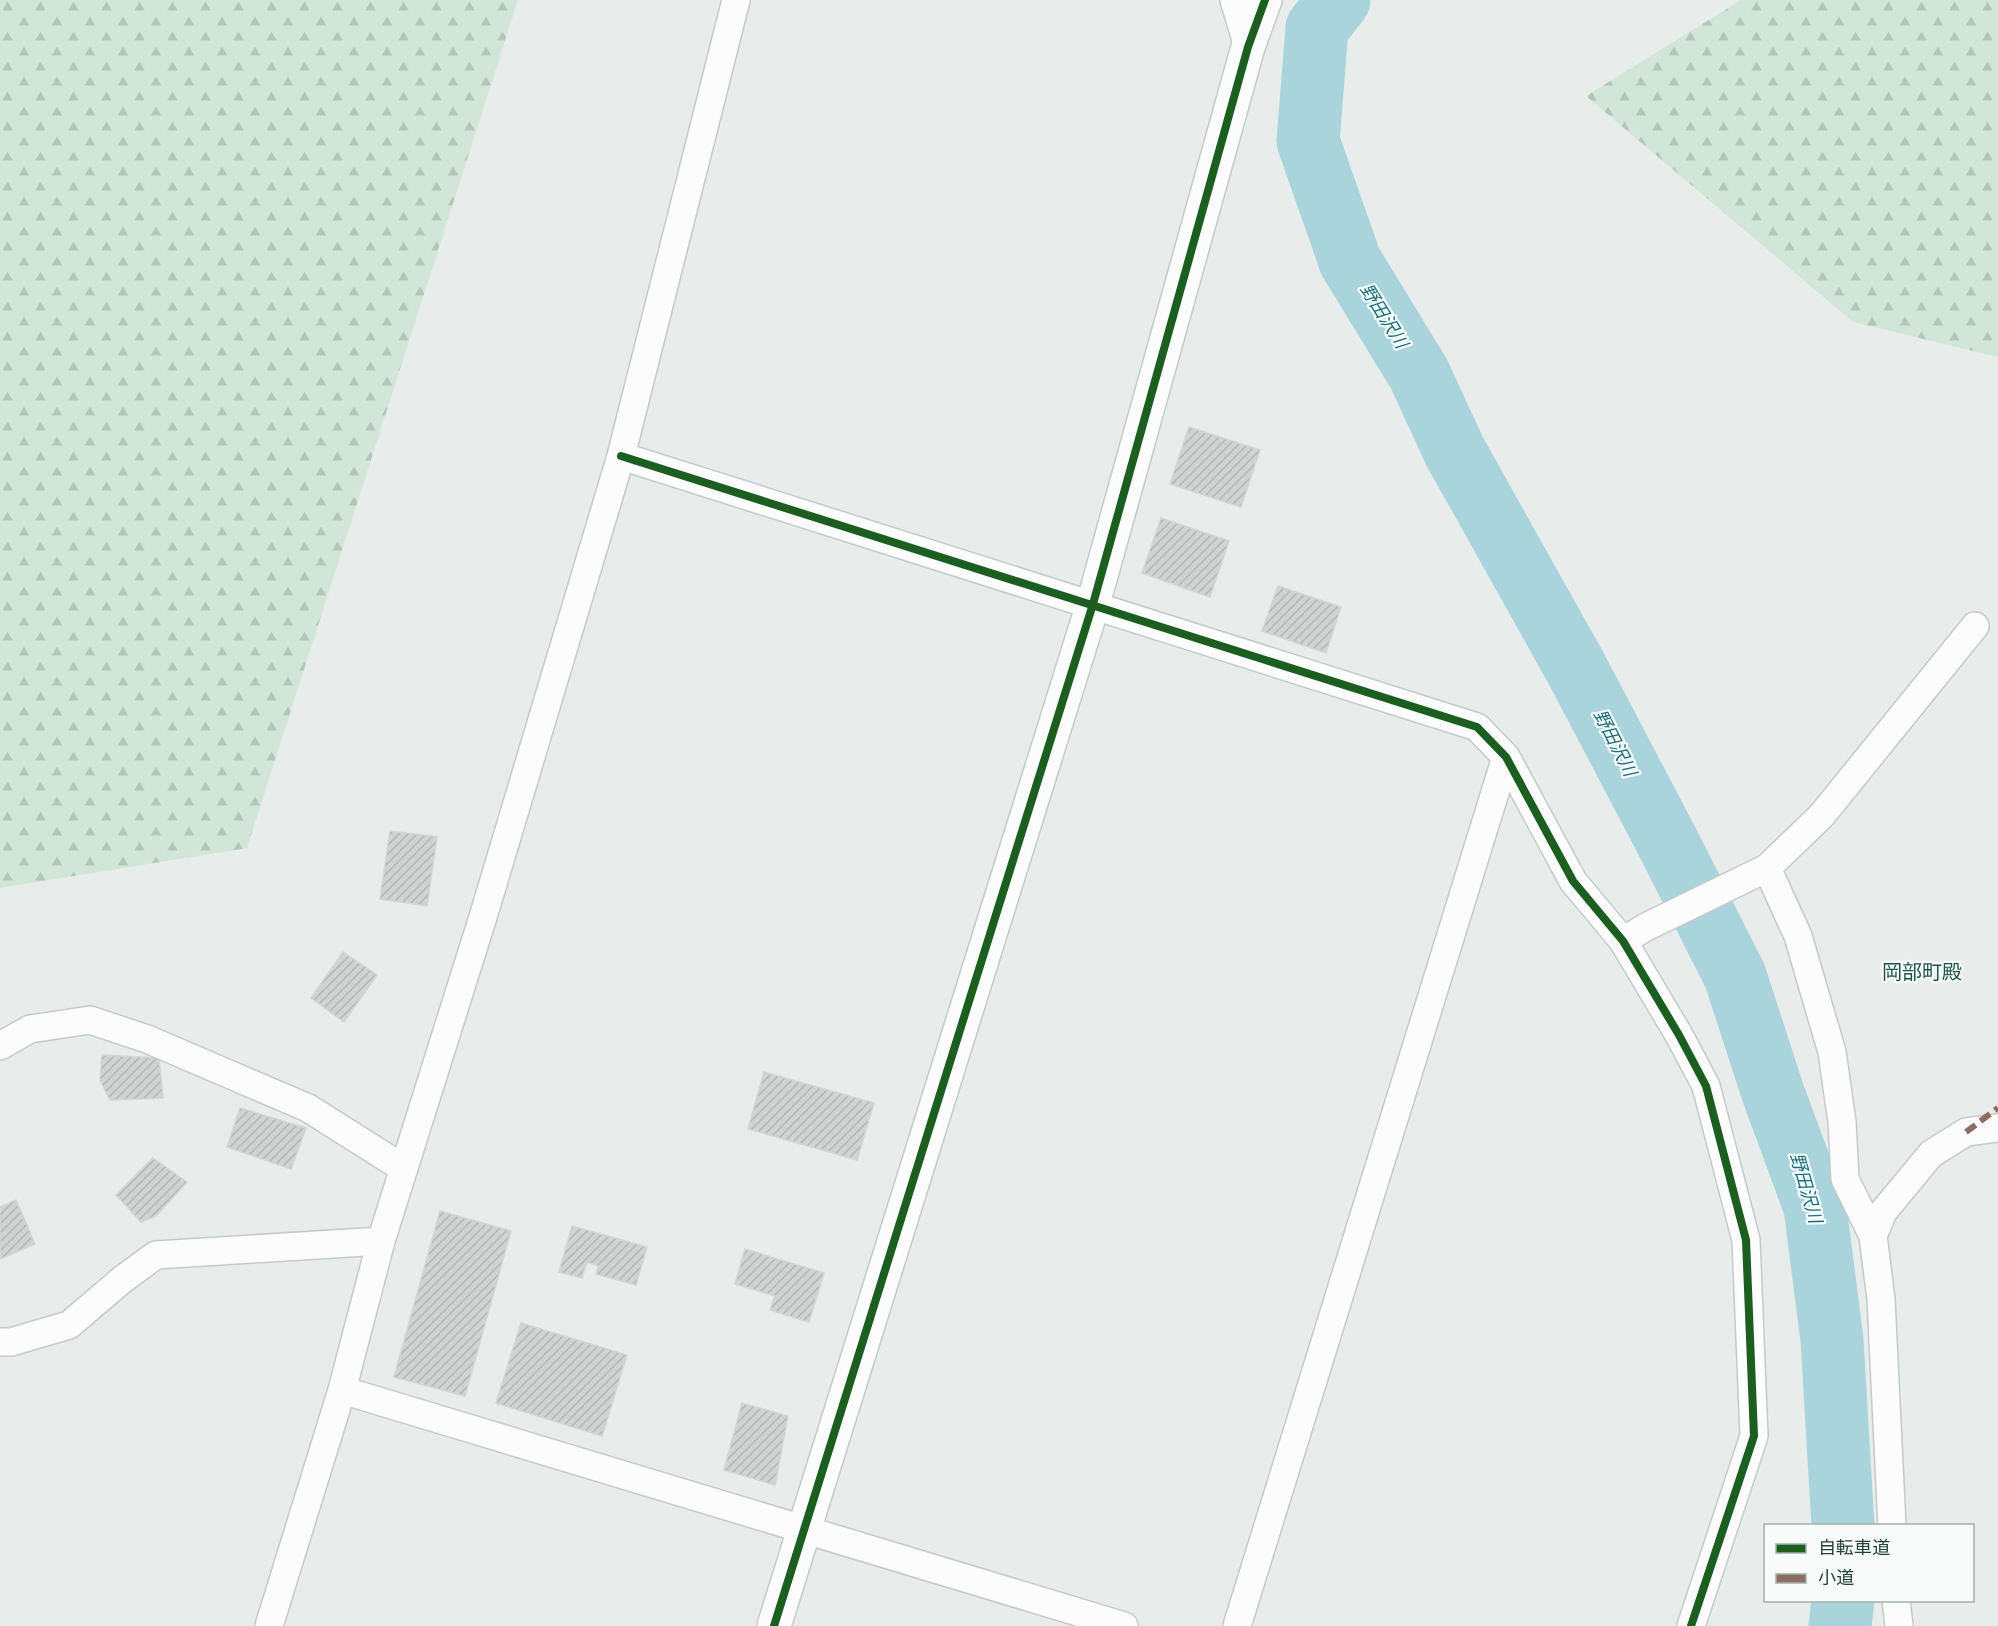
<svg xmlns="http://www.w3.org/2000/svg" width="1998" height="1626" font-family="Figtree,'Noto Sans JP',sans-serif">
	<style>
		.forest { fill: url(#forest-firs) }
		.lines { fill: none; stroke-linecap: round; stroke-linejoin: round }
		.river { stroke: #a9d4db; stroke-width: 63 }
		.building { fill: url(#building-hatch); stroke: #d1d6d4; stroke-width: 1.5 }
		.minor-casing { stroke: #c5cac8; stroke-width: 30 }
		.tertiary-casing { stroke: #c5cac8; stroke-width: 36 }
		.minor { stroke: #fcfcfc; stroke-width: 27 }
		.tertiary { stroke: #fcfcfc; stroke-width: 33 }
		.quiet { stroke: #8d6e63; stroke-width: 6; stroke-dasharray: 12 6; stroke-linecap: butt }
		.cycleway-casing { stroke: #f7fbf9; stroke-width: 11 }
		.cycleway { stroke: #1b5e20; stroke-width: 8 }
		.labels { text-anchor: middle; stroke-width: 4.5; stroke-linejoin: round; paint-order: stroke }
		.water-label { font-size: 18px; font-style: italic; fill: #1c6f80; stroke: #f7fbf9 }
		.quarter-label { font-size: 20px; fill: #1f5548; stroke: #f7fbf9 }
	</style>
	<defs>
		<pattern id="forest-firs" width="22" height="20" patternUnits="userSpaceOnUse" patternTransform="scale(1.5)"><rect width="22" height="20" fill="#d1e6d8"/><path d="M5 1l3.5 6h-7zM16 11l3.5 6h-7z" fill="#b3c6ba"/></pattern>
		<pattern id="building-hatch" width="6" height="6" patternUnits="userSpaceOnUse" patternTransform="scale(1.5)"><rect width="6" height="6" fill="#cfd4d2"/><path d="M-1 1l2-2M0 6l6-6M5 7l2-2" fill="none" stroke="#b2b7b5"/></pattern>
	</defs>
	<rect width="100%" height="100%" fill="#e8edeb"/>
	<!-- forest -->
	<path class="forest" d="M0 0H518L247 848 0 888Z
		M1741 0H1998V357L1853 322 1586 96Z"/>
	<g class="lines">
		<!-- river -->
		<path class="river" d="M1339 0 1317 28 1308 141 1350 261 1419 374 1455 452 1576 668 1669 845 1735 976 1773 1093 1815 1207 1832 1340 1843 1526
			M1840 1626 1843 1600"/>
	</g>
	<!-- building -->
	<path class="building" d="M1189 427 1260 450 1241 507 1170 484Z
		M1161 518 1229 541 1210 597 1142 573Z
		M1278 586 1341 607 1326 653 1262 631Z
		M390 831 437 837 427 906 380 899Z
		M343 952 377 975 344 1022 311 998Z
		M102 1055 159 1058 163 1098 110 1100 100 1080Z
		M764 1072 874 1103 857 1160 748 1129Z
		M240 1108 306 1128 291 1169 227 1147Z
		M153 1158 187 1182 156 1216 141 1222 116 1195Z
		M16 1200 35 1244 0 1259V1207Z
		M440 1211 511 1231 465 1396 394 1377Z
		M572 1226 647 1247 636 1285 596 1274 598 1266 587 1262 582 1278 559 1272Z
		M745 1249 824 1273 809 1322 770 1310 775 1296 735 1284Z
		M521 1323 627 1355 602 1436 496 1403Z
		M742 1403 788 1416 775 1485 724 1470Z"/>
	<g class="lines">
		<!-- minor casing -->
		<g class="minor-casing">
			<path id="minor" d="M1234 0 1248 47
				M621 456 1477 727 1506 757 1573 881 1623 941 1679 1035 1706 1086 1746 1240 1754 1436 1691 1626
				M1767 868 1798 936 1832 1052 1842 1122 1845 1179 1873 1236 1881 1299 1892 1526
				M1623 941 1646 927 1767 868 1822 815 1975 626
				M0 1046 30 1029 90 1020 147 1039 308 1108 403 1168
				M1873 1236 1883 1212 1931 1154 1966 1132 1998 1128
				M0 1342H11L69 1325 123 1279 156 1255 381 1241
				M342 1390 1124 1626
				M1896 1600 1899 1626
				M269 1626 342 1390 381 1241 483 917 621 456 736 0
				M1237 1626 1506 757"/>
		</g>
		<!-- tertiary casing -->
		<g class="tertiary-casing">
			<path id="tertiary" d="M774 1626 1093 604 1248 47 1265 0"/>
		</g>
		<!-- minor -->
		<use href="#minor" class="minor"/>
		<!-- tertiary -->
		<use href="#tertiary" class="tertiary"/>
		<!-- quiet -->
		<path class="quiet" d="M1966 1132 1998 1108"/>
		<!-- cycleway casing -->
		<g class="cycleway-casing">
			<path id="cycleway" d="M621 456 1477 727 1506 757 1573 881 1623 941 1679 1035 1706 1086 1746 1240 1754 1436 1691 1626
				M774 1626 1093 604 1248 47 1265 0"/>
		</g>
		<!-- cycleway -->
		<use href="#cycleway" class="cycleway"/>
	</g>
	<g class="labels">
		<!-- water labels -->
		<g class="water-label">
			<text transform="translate(1384 316) rotate(58)" y="6">野田沢川</text>
			<text transform="translate(1615 743) rotate(63)" y="6">野田沢川</text>
			<text transform="translate(1806 1188) rotate(74)" y="6">野田沢川</text>
		</g>
		<!-- quarter labels -->
		<g class="quarter-label">
			<text x="1922" y="979">岡部町殿</text>
		</g>
	</g>
	<!-- legend -->
	<rect x="1764" y="1524" width="210" height="78" fill="#f7fbf9" stroke="#a3b1ad" stroke-width="1.5"/>
	<rect x="1776" y="1544" width="30" height="9" fill="#1b5e20" stroke="#a3b1ad" stroke-width="1.5"/>
	<text x="1818" y="1554" font-size="18" fill="#24423a">自転車道</text>
	<rect x="1776" y="1574" width="30" height="9" fill="#8d6e63" stroke="#a3b1ad" stroke-width="1.5"/>
	<text x="1818" y="1584" font-size="18" fill="#24423a">小道</text>
</svg>
